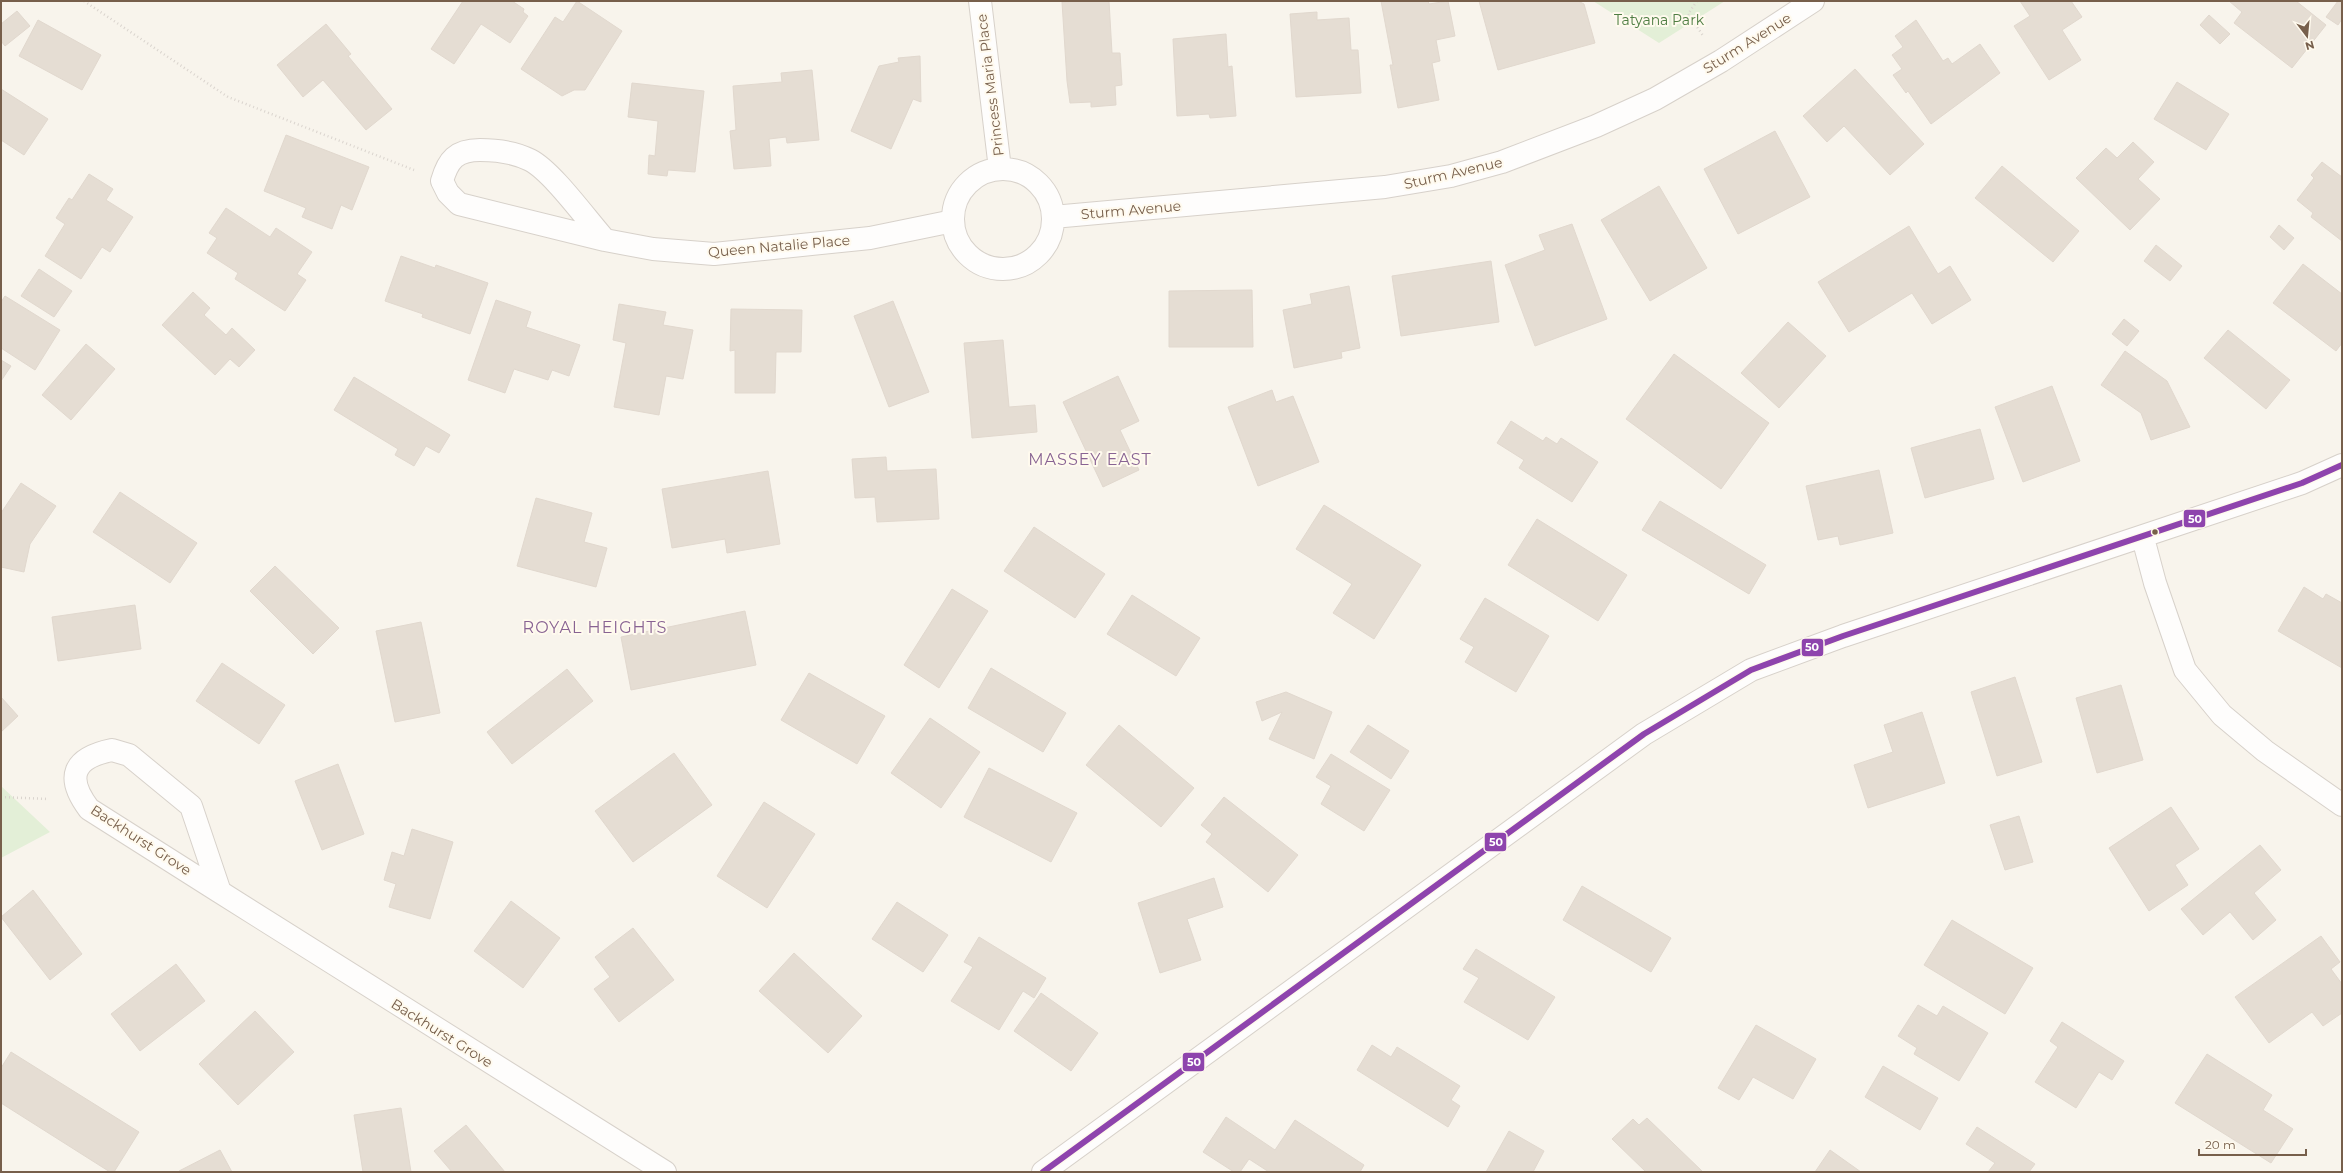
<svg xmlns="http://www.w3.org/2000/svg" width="2343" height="1173" font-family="Montserrat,sans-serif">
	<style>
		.green { fill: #e3efd7 }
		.building { fill: #e5ddd3; stroke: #e1d8ce }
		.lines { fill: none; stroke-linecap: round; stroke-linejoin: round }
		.minor-casing { stroke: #d7d1ca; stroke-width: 24 }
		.path { stroke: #dad4ce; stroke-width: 2.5; stroke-dasharray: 1 3; stroke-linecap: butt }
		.minor { stroke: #fefdfc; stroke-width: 22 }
		.bus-1-casing { stroke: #fffaee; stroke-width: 9 }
		.bus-1 { stroke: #8e44ad; stroke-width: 6 }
		.bus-dot { fill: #775f4b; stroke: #fffaee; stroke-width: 1.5 }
		.labels { text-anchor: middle; stroke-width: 4; stroke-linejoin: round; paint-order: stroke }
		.park-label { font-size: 14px; fill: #4e7d42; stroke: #fffaee }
		.street-label { font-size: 14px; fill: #775f4b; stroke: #fffaee }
		.quarter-label { font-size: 16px; letter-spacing: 1px; fill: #886393; stroke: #fffaee }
		.line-badge { stroke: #fffaee; stroke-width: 1.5 }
		.badge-label { font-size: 11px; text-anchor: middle; font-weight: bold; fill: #fff }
	</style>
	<rect width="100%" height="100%" fill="#f8f4ec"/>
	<!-- green -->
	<path class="green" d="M1593 1H1725L1659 43Z
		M1 786 50 832 1 858Z"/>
	<!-- building -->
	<path class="building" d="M463 1H512L524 9 523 12 528 16 510 43 481 24 454 64 431 49Z
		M577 1 622 31 585 90H574L562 96 521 69 555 17 563 22Z
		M1077 1H1109L1112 53H1120L1122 85 1115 86 1116 105 1091 107V102L1070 103 1067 81 1062 2Z
		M1381 1H1428L1429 4 1448 1 1455 36 1436 40 1440 61 1432 63 1439 100 1398 108 1390 65H1393Z
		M1479 1H1578L1584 4 1595 43 1498 70Z
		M2020 1H2071L2082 17 2062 30 2081 60 2049 80 2014 26 2030 16Z
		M2229 1H2296L2326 25 2292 68 2234 23 2242 12Z
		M2338 1H2342V19L2338 25 2326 17Z
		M17 11 30 26 5 46 1 41V24Z
		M1317 12V20L1349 18 1351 50H1358L1361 93 1296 97 1290 14Z
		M2209 15 2230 34 2220 44 2200 25Z
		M38 20 101 55 82 90 19 56Z
		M1916 20 1943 61 1948 58 1952 64 1980 44 2000 73 1931 124 1908 91 1906 93 1893 75 1902 69 1892 55 1903 47 1895 36Z
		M326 24 351 54 348 56 392 109 366 130 323 80 303 97 277 65Z
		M1226 34 1228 67 1232 66 1236 116 1210 118 1209 114 1177 116 1173 39Z
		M920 56 921 102 913 99 891 149 851 131 879 66 899 62 898 58Z
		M1855 69 1924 144 1890 175 1844 126 1827 142 1803 116Z
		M812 70 819 140 787 143 786 137 769 139 771 166 734 169 730 131 736 130 733 86 782 82 781 73Z
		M2177 82 2229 114 2206 150 2154 119Z
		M632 83 704 91 695 172 668 170 667 176 648 174 649 155 655 156 658 121 628 117Z
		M1 89 48 119 24 155 1 140Z
		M1775 131 1810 197 1738 234 1704 169Z
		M286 135 369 167 352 210 341 205 332 229 302 217 306 208 264 191Z
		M2133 142 2154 162 2138 179 2160 199 2130 230 2076 178 2106 148 2117 158Z
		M2322 162 2342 177V241L2311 217 2313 213 2297 200 2314 178 2311 175Z
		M2002 166 2079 231 2053 262 1975 198Z
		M89 174 113 189 106 200 133 217 110 252 102 247 81 279 45 256 65 224 56 218 69 198 72 200Z
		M1659 186 1707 268 1650 301 1601 220Z
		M226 208 270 237 276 228 312 252 297 274 306 280 285 311 235 279 238 273 207 253 217 238 209 233Z
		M1572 224 1607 319 1535 346 1505 265 1545 250 1539 235Z
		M2279 225 2294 238 2284 250 2270 237Z
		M1909 226 1938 274 1950 266 1971 300 1932 324 1912 293 1849 332 1818 282Z
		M2156 245 2182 266 2170 281 2144 261Z
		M401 256 435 268 436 265 488 283 470 334 422 317 423 314 385 301Z
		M1491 261 1499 322 1401 336 1392 276Z
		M2303 264 2342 294V343L2336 351 2273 303Z
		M39 269 72 291 54 317 21 296Z
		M1349 286 1360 348 1341 352 1342 358 1294 368 1283 310 1312 304 1310 294Z
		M1252 290 1253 347H1169V291Z
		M193 292 210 308 204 315 226 335 232 328 255 350 239 367 230 359 215 375 162 325Z
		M5 296 60 330 35 370 1 348V302Z
		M496 300 531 312 526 327 580 345 569 376 552 370 548 380 514 369 505 393 468 380Z
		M893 301 929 392 889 407 854 316Z
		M619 304 666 312 663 325 693 330 683 379 666 376 659 415 614 407 626 343 613 340Z
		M731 309 802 310 801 352H776L775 393H735V350L730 351Z
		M2124 319 2139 331 2127 346 2112 334Z
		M1788 322 1826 356 1779 408 1741 373Z
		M2228 330 2290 380 2266 409 2204 358Z
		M1003 340 1009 407 1035 405 1037 432 972 438 964 343Z
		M86 344 115 369 71 420 42 395Z
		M2125 351 2167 381 2190 427 2151 440 2141 413 2101 385Z
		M1674 354 1769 423 1721 489 1626 419Z
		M1 360 11 366 1 381Z
		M1118 376 1139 421 1120 430 1139 470 1103 487 1063 402Z
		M354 377 450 435 439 453 426 446 414 466 395 455 398 449 334 410Z
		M2052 386 2080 461 2023 482 1995 407Z
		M1272 390 1276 402 1293 396 1319 462 1258 486 1228 407Z
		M1511 421 1543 441 1546 437 1557 444 1561 438 1598 462 1572 502 1519 468 1524 460 1497 443Z
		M1980 429 1994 479 1925 498 1911 448Z
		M886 457 887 471 936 469 939 519 877 522 875 497 855 498 852 459Z
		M1879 470 1893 533 1840 545 1838 536 1818 540 1806 486Z
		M768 471 780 544 727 553 725 539 672 548 662 489Z
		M21 483 56 506 30 544 24 572 1 567V513Z
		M120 492 197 543 170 583 93 532Z
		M536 498 592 513 584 542 607 548 596 587 517 566Z
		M1660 501 1766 565 1749 594 1642 530Z
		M1324 505 1421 565 1374 639 1333 613 1352 584 1296 549Z
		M1537 519 1627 575 1598 621 1508 565Z
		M1034 527 1105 574 1075 618 1004 571Z
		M275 566 339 628 313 654 250 591Z
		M2304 587 2323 599 2326 594 2342 603V668L2278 631Z
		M952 589 988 611 939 688 904 665Z
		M1132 595 1200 638 1176 676 1107 634Z
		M1485 598 1549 636 1516 692 1465 662 1474 647 1460 639Z
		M135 605 141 649 58 661 52 617Z
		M745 611 756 665 631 690 621 637Z
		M421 622 440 713 395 722 376 631Z
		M222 663 285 705 259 744 196 701Z
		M991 668 1066 713 1043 752 968 708Z
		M567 669 593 701 512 764 487 732Z
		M809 673 885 716 857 764 781 720Z
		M2015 677 2042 762 1997 776 1971 692Z
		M2121 685 2143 760 2097 773 2076 698Z
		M1286 692 1332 712 1314 759 1269 739 1282 712 1262 721 1256 702Z
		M1 697 18 716 1 732Z
		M1922 712 1945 783 1868 808 1854 765 1893 752 1884 725Z
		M930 718 980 752 941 808 891 773Z
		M1119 725 1194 788 1161 827 1086 765Z
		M1368 725 1409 751 1391 779 1350 752Z
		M674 753 712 805 633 862 595 811Z
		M1331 754 1390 790 1364 831 1321 804 1331 786 1316 777Z
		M338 764 364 834 322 850 295 781Z
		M989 768 1077 813 1051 862 964 817Z
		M1224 797 1298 855 1268 892 1206 842 1212 834 1201 825Z
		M764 802 815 834 767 908 717 876Z
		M2171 807 2199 849 2175 865 2188 885 2149 911 2109 848Z
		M2019 816 2033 862 2005 870 1990 825Z
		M412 829 453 842 430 919 389 907 396 884 384 880 392 852 404 856Z
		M2260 845 2281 870 2254 893 2276 920 2253 940 2230 912 2203 935 2181 909Z
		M1214 878 1223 907 1187 919 1201 960 1160 973 1138 903Z
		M1582 886 1671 938 1651 972 1563 920Z
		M33 890 82 954 50 980 1 917Z
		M511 901 560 938 523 988 474 951Z
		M897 902 948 935 923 972 872 939Z
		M1952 920 2033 968 2005 1014 1924 965Z
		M633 928 674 980 619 1022 594 989 610 977 595 957Z
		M2321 936 2340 962 2331 969 2342 984V1013L2323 1026 2312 1012 2269 1043 2235 997Z
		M979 937 1046 978 1034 998 1023 991 999 1030 951 1001 973 967 964 962Z
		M1476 949 1555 997 1528 1040 1464 1002 1479 978 1463 969Z
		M794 953 862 1016 828 1053 759 991Z
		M176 964 205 1001 140 1051 111 1014Z
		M1041 993 1098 1033 1071 1071 1014 1031Z
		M1918 1005 1937 1016 1943 1006 1988 1033 1959 1081 1914 1054 1917 1048 1898 1036Z
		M255 1011 294 1052 238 1105 199 1064Z
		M2062 1022 2124 1061 2112 1080 2099 1072 2076 1108 2035 1082 2058 1047 2050 1041Z
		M1756 1025 1816 1059 1793 1099 1753 1077 1739 1100 1718 1088Z
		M1372 1045 1391 1057 1397 1047 1460 1086 1451 1100 1460 1106 1448 1127 1357 1070Z
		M11 1052 139 1132 114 1172H110L1 1103V1068Z
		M2207 1054 2272 1095 2263 1110 2293 1129 2271 1163 2175 1103Z
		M1883 1066 1938 1098 1920 1130 1865 1097Z
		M401 1108 411 1172H363L354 1115Z
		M1226 1117 1275 1150 1295 1120 1364 1165 1360 1172H1269L1249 1159 1240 1172H1234L1203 1152Z
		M1647 1118 1703 1172H1646L1612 1139 1633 1119 1639 1125Z
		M466 1125 505 1172H452L434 1151Z
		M1977 1127 2035 1164 2029 1172H1988L1995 1163 1966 1144Z
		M1509 1131 1544 1151 1533 1172H1486Z
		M220 1150 232 1172H179V1171Z
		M1830 1150 1861 1172H1815Z"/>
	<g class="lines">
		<!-- minor casing -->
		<g class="minor-casing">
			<path id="minor" d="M980 1 1000 169
				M953 219a50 50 0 1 1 100 0a50 50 0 1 1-100 0Z
				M1053 217 1385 187 1451 176 1502 162 1596 126 1655 99 1721 61 1813 1
				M605 240C587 220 552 171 530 160 514 152 497 150 480 150 456 150 448 160 442 181L448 193 459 204 605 240 653 249 714 254 870 238 953 221
				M2143 538 2155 583 2185 670 2222 715 2265 751 2342 805
				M112 750 129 755 191 806 220 892 89 809C65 777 73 758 112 750Z
				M220 892 665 1172
				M1043 1172 1644 734 1751 670 1843 636 2302 483 2342 465"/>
		</g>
		<!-- path -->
		<path class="path" d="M84 1 228 97 414 170
			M1697 1 1688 14 1704 37
			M1 797 48 799"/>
		<!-- minor -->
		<use href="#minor" class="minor"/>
		<!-- bus-1 casing -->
		<g class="bus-1-casing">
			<path id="bus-1" d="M1043 1172 1644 734 1751 670 1843 636 2302 483 2342 465"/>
		</g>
		<!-- bus-1 -->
		<use href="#bus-1" class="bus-1"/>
	</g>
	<!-- markers -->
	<circle class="bus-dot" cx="2155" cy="532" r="3.5"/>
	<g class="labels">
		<!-- park labels -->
		<g class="park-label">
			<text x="1659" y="25">Tatyana Park</text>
		</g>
		<!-- street labels -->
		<g class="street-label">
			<text transform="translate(1747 43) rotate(-32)" y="5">Sturm Avenue</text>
			<text transform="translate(990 85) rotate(-97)" y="5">Princess Maria Place</text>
			<text transform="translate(1453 173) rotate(-13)" y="5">Sturm Avenue</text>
			<text transform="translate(1131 210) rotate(-5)" y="5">Sturm Avenue</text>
			<text transform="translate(779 246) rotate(-5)" y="5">Queen Natalie Place</text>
			<text transform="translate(141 840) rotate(33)" y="5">Backhurst Grove</text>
			<text transform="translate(442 1033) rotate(32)" y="5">Backhurst Grove</text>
		</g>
		<!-- quarter labels -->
		<g class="quarter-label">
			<text x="1090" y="465">MASSEY EAST</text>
			<text x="595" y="633">ROYAL HEIGHTS</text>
		</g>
	</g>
	<g class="line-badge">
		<rect x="2183" y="509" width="23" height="19" rx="4" fill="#8e44ad"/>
		<rect x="1801" y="638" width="23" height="19" rx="4" fill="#8e44ad"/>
		<rect x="1484" y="832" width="23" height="20" rx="4" fill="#8e44ad"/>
		<rect x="1182" y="1052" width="23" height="20" rx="4" fill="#8e44ad"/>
	</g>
	<g class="badge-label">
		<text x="2195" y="523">50</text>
		<text x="1812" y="651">50</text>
		<text x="1496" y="846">50</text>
		<text x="1194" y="1066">50</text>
	</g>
	<!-- border -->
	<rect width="2343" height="1173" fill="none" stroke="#775f4b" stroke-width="4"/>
	<!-- north arrow -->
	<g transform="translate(2307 36) rotate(164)" stroke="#fffaee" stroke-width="3" paint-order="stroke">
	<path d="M0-3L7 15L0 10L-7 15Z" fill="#775f4b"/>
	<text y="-6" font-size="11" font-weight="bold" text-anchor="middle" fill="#775f4b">N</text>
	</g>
	<!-- scale -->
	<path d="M2199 1149v6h107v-6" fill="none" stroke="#775f4b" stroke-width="2"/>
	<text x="2205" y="1149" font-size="12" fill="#775f4b" stroke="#fffaee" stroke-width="3" paint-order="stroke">20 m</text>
</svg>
